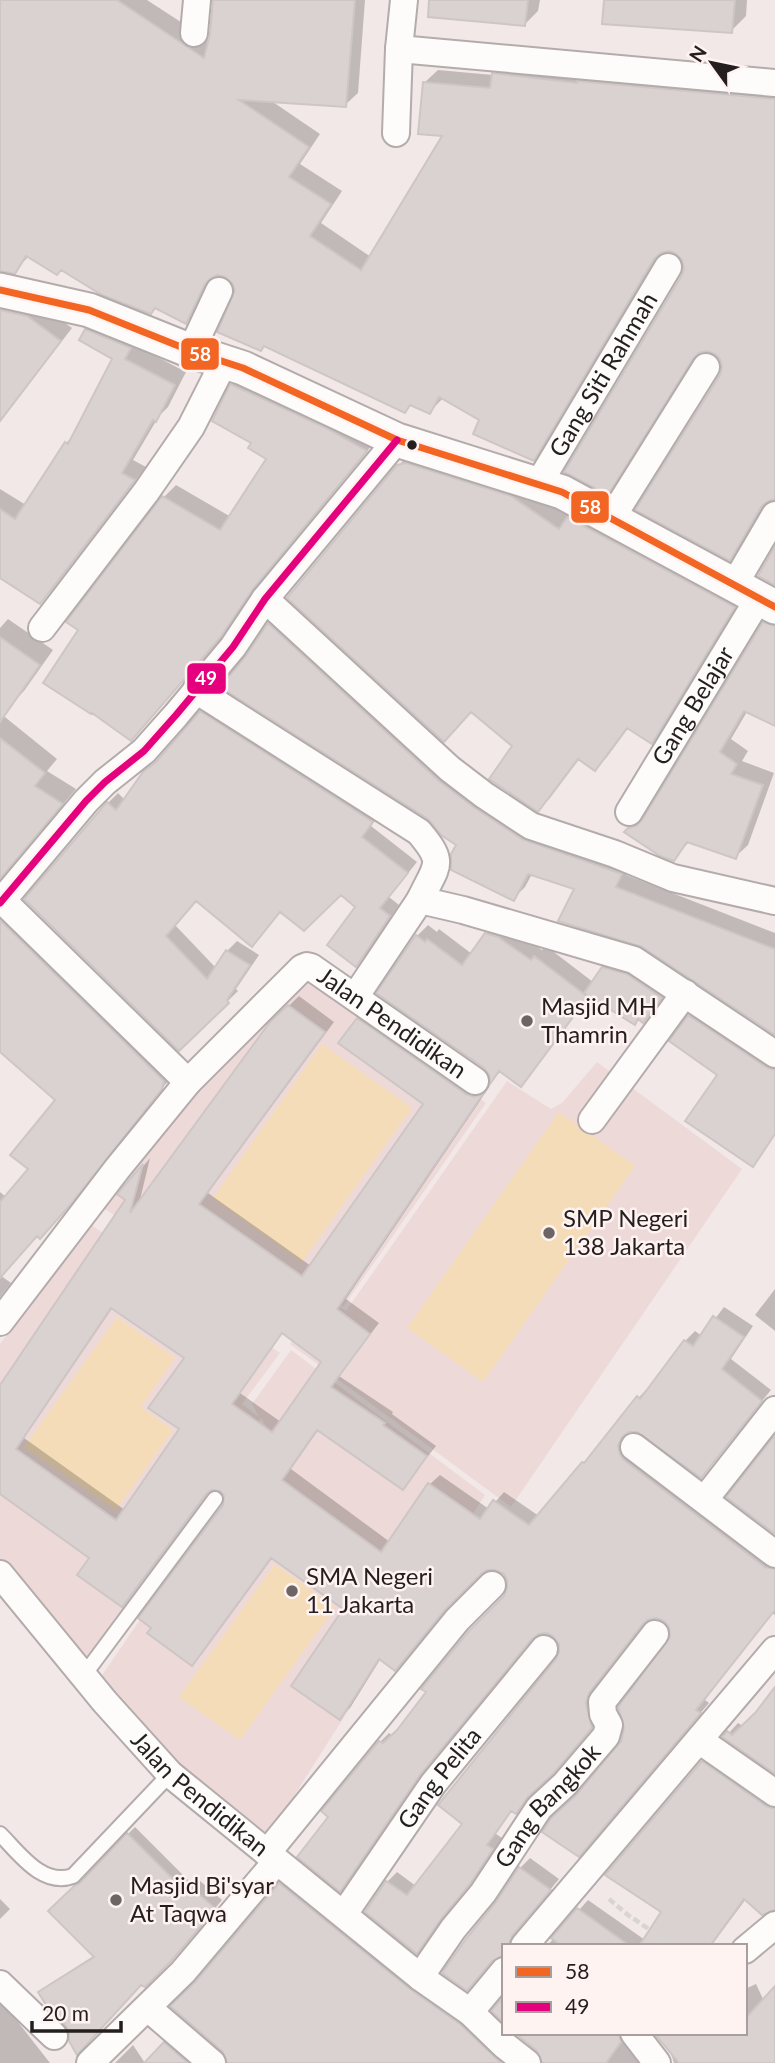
<svg xmlns="http://www.w3.org/2000/svg" width="775" height="2063" font-family="Lato,sans-serif">
	<style>
		.built { fill: #eddad8 }
		.green { fill: #f5dcb8 }
		.shadow { fill: #0003; fill-rule: evenodd }
		.building { fill: #d9d2d0; stroke: #cec6c4; stroke-width: 2; fill-rule: evenodd }
		.lines { fill: none; stroke-linecap: round; stroke-linejoin: round }
		.service-casing { stroke: #b4acac; stroke-width: 18 }
		.minor-casing { stroke: #b4acac; stroke-width: 30 }
		.tertiary-casing { stroke: #b4acac; stroke-width: 37 }
		.path { stroke: #d8d4d4; stroke-width: 4.5; stroke-dasharray: 7 3.5; stroke-linecap: butt }
		.service { stroke: #fdfcfb; stroke-width: 14 }
		.minor { stroke: #fdfcfb; stroke-width: 26 }
		.tertiary { stroke: #fdfcfb; stroke-width: 33 }
		.bus-1-casing { stroke: #fff3f2; stroke-width: 12 }
		.bus-2-casing { stroke: #fff3f2; stroke-width: 12 }
		.bus-1 { stroke: #f26522; stroke-width: 7 }
		.bus-2 { stroke: #e5007d; stroke-width: 7 }
		.bus-dot { fill: #251e1e; stroke: #fff3f2; stroke-width: 2.5 }
		.poi-dot { fill: #6d6564; stroke: #fff3f2; stroke-width: 2.5 }
		.labels { text-anchor: middle; stroke-width: 5; stroke-linejoin: round; paint-order: stroke }
		.street-label { font-size: 24px; fill: #251e1e; stroke: #fff3f2 }
		.poi-label { font-size: 24px; fill: #251e1e; stroke: #fff3f2; text-anchor: start }
		.line-badge { stroke: #fff3f2; stroke-width: 2.5 }
		.badge-label { font-size: 19px; text-anchor: middle; font-weight: bold; fill: #fff }
	</style>
	<rect width="100%" height="100%" fill="#f2e8e7"/>
	<!-- built -->
	<path class="built" d="M304 971 364 1007 486 1103 343 1307 324 1294 292 1338 95 1202Z
		M597 1062 742 1169 511 1507 290 1344 325 1297 346 1311 507 1081 551 1109 562 1103Z
		M90 1224 280 1353 242 1404 259 1417 252 1404 291 1350 485 1495 261 1848 94 1687 269 1431 261 1418 84 1663 0 1568V1344Z"/>
	<!-- green -->
	<path class="green" d="M322 1044 412 1108 302 1262 213 1198Z
		M559 1112 635 1166 483 1382 407 1328Z
		M117 1317 175 1358 141 1407 173 1430 116 1510 24 1447Z
		M275 1564 335 1607 240 1740 179 1697Z"/>
	<!-- shadow -->
	<path class="shadow" d="M0 0H147L210 41 215 0H365L358 93 345 105 270 100 320 134 300 164 342 191 321 223 371 257 444 135 425 82 438 70 493 75 506 61 775 86V498L770 499 742 546 730 559 721 376 723 368 722 359 715 352 701 351 620 480 607 493 683 276 685 267 683 258 676 252 663 251 546 447 533 459 481 419 443 398 430 412 412 404 405 410 237 290 234 282 226 275H214L198 310 186 322 156 307 151 312 29 256 14 272 0 268Z
		M435 0H540L538 11 525 24Z
		M605 0H747L746 16 731 31Z
		M0 302 39 304 72 328 0 422Z
		M99 318 136 346 186 372 168 407 159 416 133 460 146 467 52 590 40 602 0 576V489L26 505 66 443 75 434 114 359 87 330Z
		M245 373 378 438 265 574 233 623 144 726 163 498 176 485 231 517 269 458 253 443 232 385Z
		M411 453 523 485 570 516 580 506 745 595 664 730 652 742 629 727 607 757 595 769 580 758 550 798 538 810 514 746 398 466Z
		M775 612V724L748 710 731 739 748 751 742 761 774 773 748 845 735 857 690 841 673 859 629 829 642 816 648 815 764 623Z
		M281 613 486 796 632 862 626 875 775 933V1033L576 888 532 874 525 887 513 899 429 817 246 658 269 624Z
		M8 619 53 650 24 691 10 705 0 698V628Z
		M211 702 382 811 371 826 417 862 389 897 399 905 366 955 356 965 357 906 341 893 281 911 196 899 175 925 216 968 227 951 237 941 259 955 236 989 238 991 179 1049 108 803 118 793 125 800 145 773Z
		M0 713 57 759 47 771 76 789 0 880Z
		M9 908 172 1076 82 1190 37 1234 0 1251V1192L6 1197 31 1169 57 1100 0 1050V917Z
		M497 923 509 926 542 950 546 946 593 982 615 956 672 986 643 1021 639 1018 634 1023 590 995 531 1074 520 1084 502 1070 492 1080 417 936 428 925 437 932 439 929 472 954Z
		M299 996 334 1022 208 1193 311 1266 426 1103 358 1019 368 1009 485 1088 490 1086 346 1299 379 1323 339 1376 393 1412 392 1414 436 1446 403 1488 319 1429 291 1469 390 1542 430 1484 440 1475 489 1509 504 1492 539 1516 638 1398 648 1388 650 1390 685 1341 695 1331 702 1336 724 1307 753 1326 731 1359 771 1390 701 1476 637 1430 629 1431 628 1433 629 1442 775 1557V1615L772 1613 705 1700 709 1703 589 1845 581 1792 623 1741 672 1637 671 1628 666 1621 658 1617 647 1619 599 1681 595 1692 601 1717 563 1761 536 1787 525 1802 516 1812 512 1810 496 1834 502 1838 480 1872 417 1952 387 1882 397 1872 416 1886 465 1823 558 1660 561 1644 555 1635 546 1632 535 1635 430 1763 350 1880 340 1889 331 1817 379 1743 389 1733 394 1737 505 1597 509 1581 505 1573 497 1568H488L480 1572 381 1658 350 1708 340 1717 345 1609 273 1557 202 1654 192 1663 226 1495 221 1489 212 1488 132 1595 122 1605 91 1558 0 1492V1388L127 1199 120 1194 150 1158 139 1204 271 1023ZM113 1307 186 1357 182 1429 125 1510 24 1438ZM283 1332 323 1362 281 1422 240 1393Z
		M701 1005 775 1054V1129L719 1074 690 1016Z
		M0 1275 11 1283 0 1297Z
		M775 1289V1331L755 1315Z
		M775 1689V1772L725 1737 738 1723 743 1726 757 1713Z
		M713 1752 775 1796V1908L746 1899 711 1946H547L588 1900 645 1940 663 1912 703 1762Z
		M135 1827 194 1886 199 1880 222 1900 179 1951 141 1983 71 2032 40 1992 48 1985 95 1955 51 1911Z
		M530 1858 559 1879 521 1925 518 1933V1940L522 1946H504L477 1979 498 1903 520 1868Z
		M290 1874 515 2063H229L197 1982Z
		M0 1899 10 1909 0 1919Z
		M756 1984 764 2001 775 1988V2063H674L671 2053 745 2033V1989Z
		M0 1999 50 2063H0Z
		M576 2033H631L656 2063H543Z
		M175 2034 209 2063H147Z
		M133 2045 145 2063H115Z"/>
	<!-- building -->
	<path class="building" d="M0 0H117L204 58 210 34 213 0H355L346 107 239 100 309 147 289 177 331 204 310 236 361 270 442 136 418 134 423 82 490 88 492 73 577 83V81L775 99V499L767 502 761 507 730 561 635 510 720 375 722 367 720 359 715 354 707 351 699 353 693 359 608 495 564 472 682 275 684 268 682 260 675 253 669 251 661 253 654 259 534 461 473 434 479 420 439 397 430 414 410 405 405 413 264 346 261 351 217 332 235 290 232 283 225 277 217 275 211 278 205 284 186 324 155 308 151 314 102 295 61 270 57 275 26 256 15 274 0 271Z
		M429 0H528L525 26 428 17Z
		M604 0H735L732 33 602 24Z
		M0 310 27 316 61 341 0 421Z
		M85 329 131 348 125 359 175 385 156 422 153 420 122 473 135 480 40 604 0 578V509L15 519 65 442 68 444 112 359 79 340Z
		M230 384 324 427 367 451 253 589 220 638 131 741 92 713 91 714 43 683 78 630 66 622 162 496 220 530 266 459 248 448 251 443 212 421Z
		M406 463 511 496 559 529 567 517 735 607 652 744 627 728 595 771 578 759 538 812 489 779 512 746 471 712 444 742 287 598 397 465Z
		M775 546V585L758 576Z
		M763 622 775 626V726L744 711 720 752 737 764 731 774 763 785 736 859 687 842 674 861 660 856 624 832 628 828 636 826 642 820Z
		M268 623 439 781 475 808 522 839 622 874 616 887 775 949V1035L642 947 558 921 574 889 528 874 514 901 451 870V854L456 845 441 835 428 819 220 687 245 657Z
		M0 637 40 665 0 722Z
		M200 711 373 822 362 837 408 873 380 908 390 916 356 967 327 945 355 907 341 895 304 931 280 912 252 947 196 901 166 936 207 979 226 950 250 965 227 1000 229 1003 179 1051 24 899 107 802 116 810 143 772 156 762Z
		M0 738 45 773 35 786 63 804 0 879Z
		M0 920 164 1081 162 1089 71 1204 40 1239 37 1236 0 1278V1202L28 1169 10 1155 55 1100 0 1052Z
		M485 933 498 937 531 960 534 956 588 997 521 1087 499 1071 490 1084 489 1075 484 1068 376 993 416 935 425 942 427 939 462 965Z
		M602 967 627 974 662 998 643 1023 638 1019 635 1025 584 993Z
		M288 1005 325 1032 199 1204 302 1276 423 1104 338 1043 357 1018 466 1094 474 1097 483 1094 337 1309 370 1334 331 1387 385 1423 383 1425 427 1456 403 1490 317 1430 282 1480 381 1552 428 1483 480 1519 493 1500 529 1525 582 1462 584 1463 637 1396 640 1399 684 1340 693 1346 713 1316 744 1337 722 1369 762 1401 701 1478 637 1432H629L622 1437 618 1446 620 1454 624 1460 765 1567 775 1569V1610L696 1710 701 1713 579 1857 542 1832 551 1818 577 1794 621 1741 624 1728 618 1707 670 1637 669 1627 664 1621 656 1618 648 1620 643 1624 589 1693 586 1703 592 1728 554 1773 528 1797 516 1814 511 1811 487 1845 493 1849 470 1884 441 1919 417 1954 365 1912 386 1881 407 1895 462 1824 438 1805 556 1659 559 1652V1644L553 1636 546 1633 539 1634 532 1639 420 1775 340 1892 297 1857 328 1817 321 1811 379 1741 383 1743 397 1730 426 1692 421 1689 469 1631 504 1596 507 1588V1580L504 1574 495 1570H487L481 1574 445 1610 395 1671 379 1659 340 1720 291 1686 343 1609 271 1558 192 1666 147 1633 151 1628 138 1618 223 1505 224 1496 220 1491 212 1490 207 1493 122 1607 77 1575 89 1558 0 1494V1385L125 1200 117 1194 143 1164 130 1213 270 1022ZM111 1308 184 1358 148 1408 179 1429 116 1520 16 1449ZM282 1333 321 1362 272 1432 232 1404Z
		M688 1015 766 1067 775 1070V1134L753 1167 685 1121 717 1075 669 1041Z
		M775 1435V1534L726 1497Z
		M775 1687V1774L722 1737 727 1731 732 1735 755 1713Z
		M702 1761 766 1806 775 1809V1910L762 1915 744 1899 710 1946H639L661 1912 605 1875Z
		M127 1833 186 1892 191 1887 216 1909 171 1961 145 1987 141 1985 77 2055 69 2041V2032L65 2025 48 2008 38 1992 94 1957 48 1911 74 1886 80 1883Z
		M519 1867 551 1890 512 1936 509 1946H504V1956L492 1961 467 1991 442 1973 466 1939 496 1902Z
		M279 1883 410 1989 460 2024 501 2063H227L222 2051 170 2006 195 1982Z
		M577 1908 630 1946H562L551 1938Z
		M775 1986V2063H679L654 2033H745V2019Z
		M504 1996V2023L491 2011Z
		M515 2033H619L621 2042 606 2063H542L537 2051Z
		M164 2042 188 2063H144Z"/>
	<g class="lines">
		<!-- service casing -->
		<g class="service-casing">
			<path id="service" d="M84 1675 215 1499
				M0 1834C19 1853 42 1887 73 1876L170 1774"/>
		</g>
		<!-- minor casing -->
		<g class="minor-casing">
			<g id="minor">
				<path d="M404 0 399 49 775 83"/>
				<path d="M194 33 197 0"/>
				<path d="M396 133 399 49"/>
				<path d="M191 351 219 291"/>
				<path id="s1" d="M539 483 668 267"/>
				<path d="M611 519 706 367"/>
				<path d="M734 585 775 515"/>
				<path d="M265 599 450 769 484 795 531 826 615 854 673 878 775 901"/>
				<path d="M42 628 146 492 191 427 224 362"/>
				<path d="M196 690 419 832C446 864 437 864 420 900L463 910 634 960 775 1054"/>
				<path id="s2" d="M629 812 759 598"/>
				<path d="M3 901 188 1082"/>
				<path d="M0 903 86 801 105 782 144 751 176 715 233 647 265 599 397 440"/>
				<path d="M355 997 420 900"/>
				<path d="M592 1120 685 993"/>
				<path id="s3" d="M0 1322 117 1169 188 1082 302 968 307 966 311 967 475 1081"/>
				<path d="M634 1447 775 1554"/>
				<path d="M705 1499 775 1410"/>
				<path id="s4" d="M0 1574 105 1702 170 1774 420 1977 470 2012 504 2045 527 2063"/>
				<path d="M699 1740 775 1793"/>
				<path d="M267 1853 457 1620 492 1585"/>
				<path id="s5" d="M344 1914 433 1784 544 1649"/>
				<path d="M524 1946 775 1650"/>
				<path d="M745 1950 775 1925"/>
				<path id="s6" d="M420 1977 453 1929 483 1893 539 1808 565 1784 606 1736 609 1725 603 1714 602 1702 655 1634"/>
				<path d="M0 1984 54 2036"/>
				<path d="M148 2008 212 2063"/>
				<path d="M470 2012 504 1971"/>
				<path d="M634 2033 657 2063"/>
				<path d="M90 2063 183 1972 276 1862"/>
			</g>
		</g>
		<!-- tertiary casing -->
		<g class="tertiary-casing">
			<path id="tertiary" d="M0 290 89 310 191 351 243 368 397 440 562 492 775 607"/>
		</g>
		<!-- path -->
		<path class="path" d="M609 1899 628 1915 674 1946"/>
		<!-- service -->
		<use href="#service" class="service"/>
		<!-- minor -->
		<use href="#minor" class="minor"/>
		<!-- tertiary -->
		<use href="#tertiary" class="tertiary"/>
		<!-- bus-1 casing -->
		<g class="bus-1-casing">
			<path id="bus-1" d="M0 290 89 310 191 351 243 368 397 440 562 492 775 607"/>
		</g>
		<!-- bus-2 casing -->
		<g class="bus-2-casing">
			<path id="bus-2" d="M0 903 86 801 105 782 144 751 176 715 233 647 265 599 397 440"/>
		</g>
		<!-- bus-1 -->
		<use href="#bus-1" class="bus-1"/>
		<!-- bus-2 -->
		<use href="#bus-2" class="bus-2"/>
	</g>
	<!-- markers -->
	<circle class="bus-dot" cx="412" cy="445" r="6"/>
	<g class="poi-dot">
		<circle cx="527" cy="1021" r="7"/>
		<circle cx="549" cy="1233" r="7"/>
		<circle cx="292" cy="1591" r="7"/>
		<circle cx="116" cy="1900" r="7"/>
	</g>
	<g class="labels">
		<!-- street labels -->
		<g class="street-label">
			<text dy="8" stroke="none"><textPath href="#s1" startOffset="126">Gang Siti Rahmah</textPath></text>
			<text dy="8" stroke="none"><textPath href="#s2" startOffset="124">Gang Belajar</textPath></text>
			<text dy="8" stroke="none"><textPath href="#s3" startOffset="574">Jalan Pendidikan</textPath></text>
			<text dy="8" stroke="none"><textPath href="#s5" startOffset="166">Gang Pelita</textPath></text>
			<text dy="8" stroke="none"><textPath href="#s4" startOffset="298">Jalan Pendidikan</textPath></text>
			<text dy="8" stroke="none"><textPath href="#s6" startOffset="214">Gang Bangkok</textPath></text>
		</g>
		<!-- poi labels -->
		<g class="poi-label">
			<text x="541" y="1015">Masjid MH<tspan x="541" dy="28">Thamrin</tspan></text>
			<text x="563" y="1227">SMP Negeri<tspan x="563" dy="28">138 Jakarta</tspan></text>
			<text x="306" y="1585">SMA Negeri<tspan x="306" dy="28">11 Jakarta</tspan></text>
			<text x="130" y="1894">Masjid Bi'syar<tspan x="130" dy="28">At Taqwa</tspan></text>
		</g>
	</g>
	<g class="line-badge">
		<rect x="180" y="337" width="40" height="34" rx="7" fill="#f26522"/>
		<rect x="570" y="490" width="40" height="34" rx="7" fill="#f26522"/>
		<rect x="186" y="662" width="41" height="33" rx="7" fill="#e5007d"/>
	</g>
	<g class="badge-label">
		<text x="200" y="361">58</text>
		<text x="590" y="514">58</text>
		<text x="206" y="685">49</text>
	</g>
	<!-- legend -->
	<rect x="502" y="1944" width="245" height="91" fill="#fff3f2" stroke="#a89e9d" stroke-width="2"/>
	<rect x="516" y="1967" width="35" height="10" fill="#f26522" stroke="#a89e9d" stroke-width="2"/>
	<text x="565" y="1979" font-size="21" fill="#251e1e">58</text>
	<rect x="516" y="2002" width="35" height="10" fill="#e5007d" stroke="#a89e9d" stroke-width="2"/>
	<text x="565" y="2014" font-size="21" fill="#251e1e">49</text>
	<!-- north arrow -->
	<g transform="translate(712 63) rotate(303)" stroke="#fff3f2" stroke-width="5" paint-order="stroke">
	<path d="M0-5L12 26L0 18L-12 26Z" fill="#251e1e"/>
	<text y="-10" font-size="19" font-weight="bold" text-anchor="middle" fill="#251e1e">N</text>
	</g>
	<!-- scale -->
	<path d="M32 2021v10h89v-10" fill="none" stroke="#251e1e" stroke-width="3.5"/>
	<text x="42" y="2021" font-size="21" fill="#251e1e" stroke="#fff3f2" stroke-width="5" paint-order="stroke">20 m</text>
</svg>
